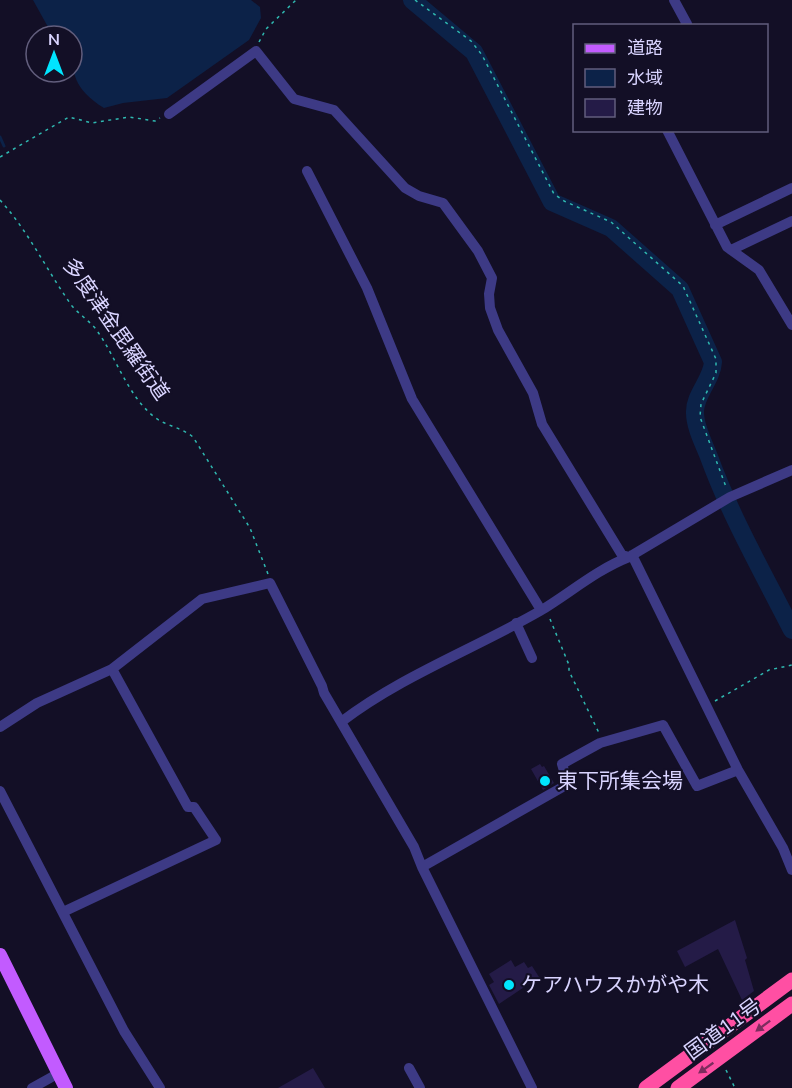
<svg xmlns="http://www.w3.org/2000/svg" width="792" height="1088" font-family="'Nunito Sans','Noto Sans JP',sans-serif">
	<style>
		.water { fill: #0c2248 }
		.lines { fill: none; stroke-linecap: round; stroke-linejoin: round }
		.stream { stroke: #0c2248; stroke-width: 3 }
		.river { stroke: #0c2248; stroke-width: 18 }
		.building { fill: #241b47 }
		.path { stroke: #2fb8b0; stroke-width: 1.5; stroke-dasharray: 3 4.5; stroke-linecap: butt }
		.minor { stroke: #3d3a85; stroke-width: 10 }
		.major { stroke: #c25bff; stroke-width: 14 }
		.highway { stroke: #ff4fa3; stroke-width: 15 }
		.oneway { fill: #7d2c5e }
		.poi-dot { fill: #00e5ff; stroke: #130f26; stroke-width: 2 }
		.labels { text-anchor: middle; stroke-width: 4.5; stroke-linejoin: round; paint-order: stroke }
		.street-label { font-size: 21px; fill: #d9d4ff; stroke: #130f26 }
		.poi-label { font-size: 21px; fill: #d9d4ff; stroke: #130f26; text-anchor: start }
	</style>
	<rect width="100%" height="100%" fill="#130f26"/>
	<!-- water -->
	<path class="water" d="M33 0H251L260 7 261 18 249 40 167 98 123 103 104 108C71 87 72 72 72 36H53Z"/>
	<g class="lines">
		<!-- stream -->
		<path class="stream" d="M0 137 4 146"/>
		<!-- river -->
		<path class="river" d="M412 0 474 52 552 202 611 228 680 289 713 362C712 380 694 395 695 413 695 427 704 444 709 457 731 517 763 573 792 630"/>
	</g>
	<!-- building -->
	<path class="building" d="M540 764 542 767 544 766 554 783 543 790 531 769Z
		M735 920 747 958 745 960 754 991 742 1000 718 949 685 967 677 951Z
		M511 960 515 967 524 962 528 968 532 966 539 977 499 1004 489 985 494 982 489 974Z
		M313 1068 325 1088H278Z"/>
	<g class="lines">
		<!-- path -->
		<path class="path" d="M415 0 471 41 482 55 554 194 564 201 611 222 683 286 716 359V373L701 404 700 417 726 487
			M259 42 266 29 296 0
			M0 157 69 117 92 123 129 117 155 121 160 118
			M0 200C29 232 47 271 72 306 79 314 88 320 95 328 116 356 126 393 153 416 165 426 181 427 193 437L250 528 268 574
			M550 619 569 665V671L599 733
			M715 701 769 670 792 665
			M726 1070 735 1088"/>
		<!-- minor -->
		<path class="minor" d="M674 0 687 24 685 26
			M169 114 256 51 294 99 334 110 405 188 419 196 443 203 478 251 492 278 489 294 490 308 498 330 533 393 542 424 622 555 629 557
			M667 130 727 247 759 270 792 325
			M307 171 367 288 412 399 541 610
			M715 225 792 188
			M731 250 792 221
			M632 555 738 770 783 848 792 870
			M516 623 532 658
			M341 722C401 676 474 649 540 611 570 593 596 570 629 557L730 497 792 470
			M0 727 37 703 112 669 202 599 270 583 322 686 324 693 414 847 422 867 532 1088
			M0 791 124 1031 160 1088
			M422 867 568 784 562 764 600 743 663 725 697 786 738 770
			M63 912 216 840 194 807H188L112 669
			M409 1068 420 1088
			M32 1088 59 1073"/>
		<!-- major -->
		<path class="major" d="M0 955 66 1088"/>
		<!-- highway -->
		<path class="highway" d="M646 1088 792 980
			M678 1088 792 1004"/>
	</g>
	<!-- one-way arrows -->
	<defs><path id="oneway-solid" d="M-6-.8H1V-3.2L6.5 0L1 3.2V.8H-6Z" transform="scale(1.5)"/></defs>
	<g class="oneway">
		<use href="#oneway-solid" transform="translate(763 1026) rotate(143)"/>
		<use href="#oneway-solid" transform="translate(706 1068) rotate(145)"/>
	</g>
	<!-- markers -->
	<g class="poi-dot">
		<circle cx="545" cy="781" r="6"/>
		<circle cx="509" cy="985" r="6"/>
	</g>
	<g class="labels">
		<!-- street labels -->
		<g class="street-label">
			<text transform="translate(116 329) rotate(55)" y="7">多度津金毘羅街道</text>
			<text transform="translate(723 1029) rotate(-36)" y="7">国道11号</text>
		</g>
		<!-- poi labels -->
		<g class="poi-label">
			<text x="557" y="788">東下所集会場</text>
			<text x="521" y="992">ケアハウスかがや木</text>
		</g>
	</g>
	<!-- legend -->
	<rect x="573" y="24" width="195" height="108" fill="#130f26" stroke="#625e7d" stroke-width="1.5"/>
	<rect x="585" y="44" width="30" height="9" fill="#c25bff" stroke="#625e7d" stroke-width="1.5"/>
	<text x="627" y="54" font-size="18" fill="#d9d4ff">道路</text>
	<rect x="585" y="69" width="30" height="18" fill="#0c2248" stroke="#625e7d" stroke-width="1.5"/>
	<text x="627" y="84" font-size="18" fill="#d9d4ff">水域</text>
	<rect x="585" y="99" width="30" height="18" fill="#241b47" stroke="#625e7d" stroke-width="1.5"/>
	<text x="627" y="114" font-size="18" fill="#d9d4ff">建物</text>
	<!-- north arrow -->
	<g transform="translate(54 54)"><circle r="28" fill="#130f26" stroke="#625e7d" stroke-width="1.5"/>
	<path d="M0-4.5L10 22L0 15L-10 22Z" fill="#00e5ff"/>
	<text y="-9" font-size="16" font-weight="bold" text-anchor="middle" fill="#d9d4ff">N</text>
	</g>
</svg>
